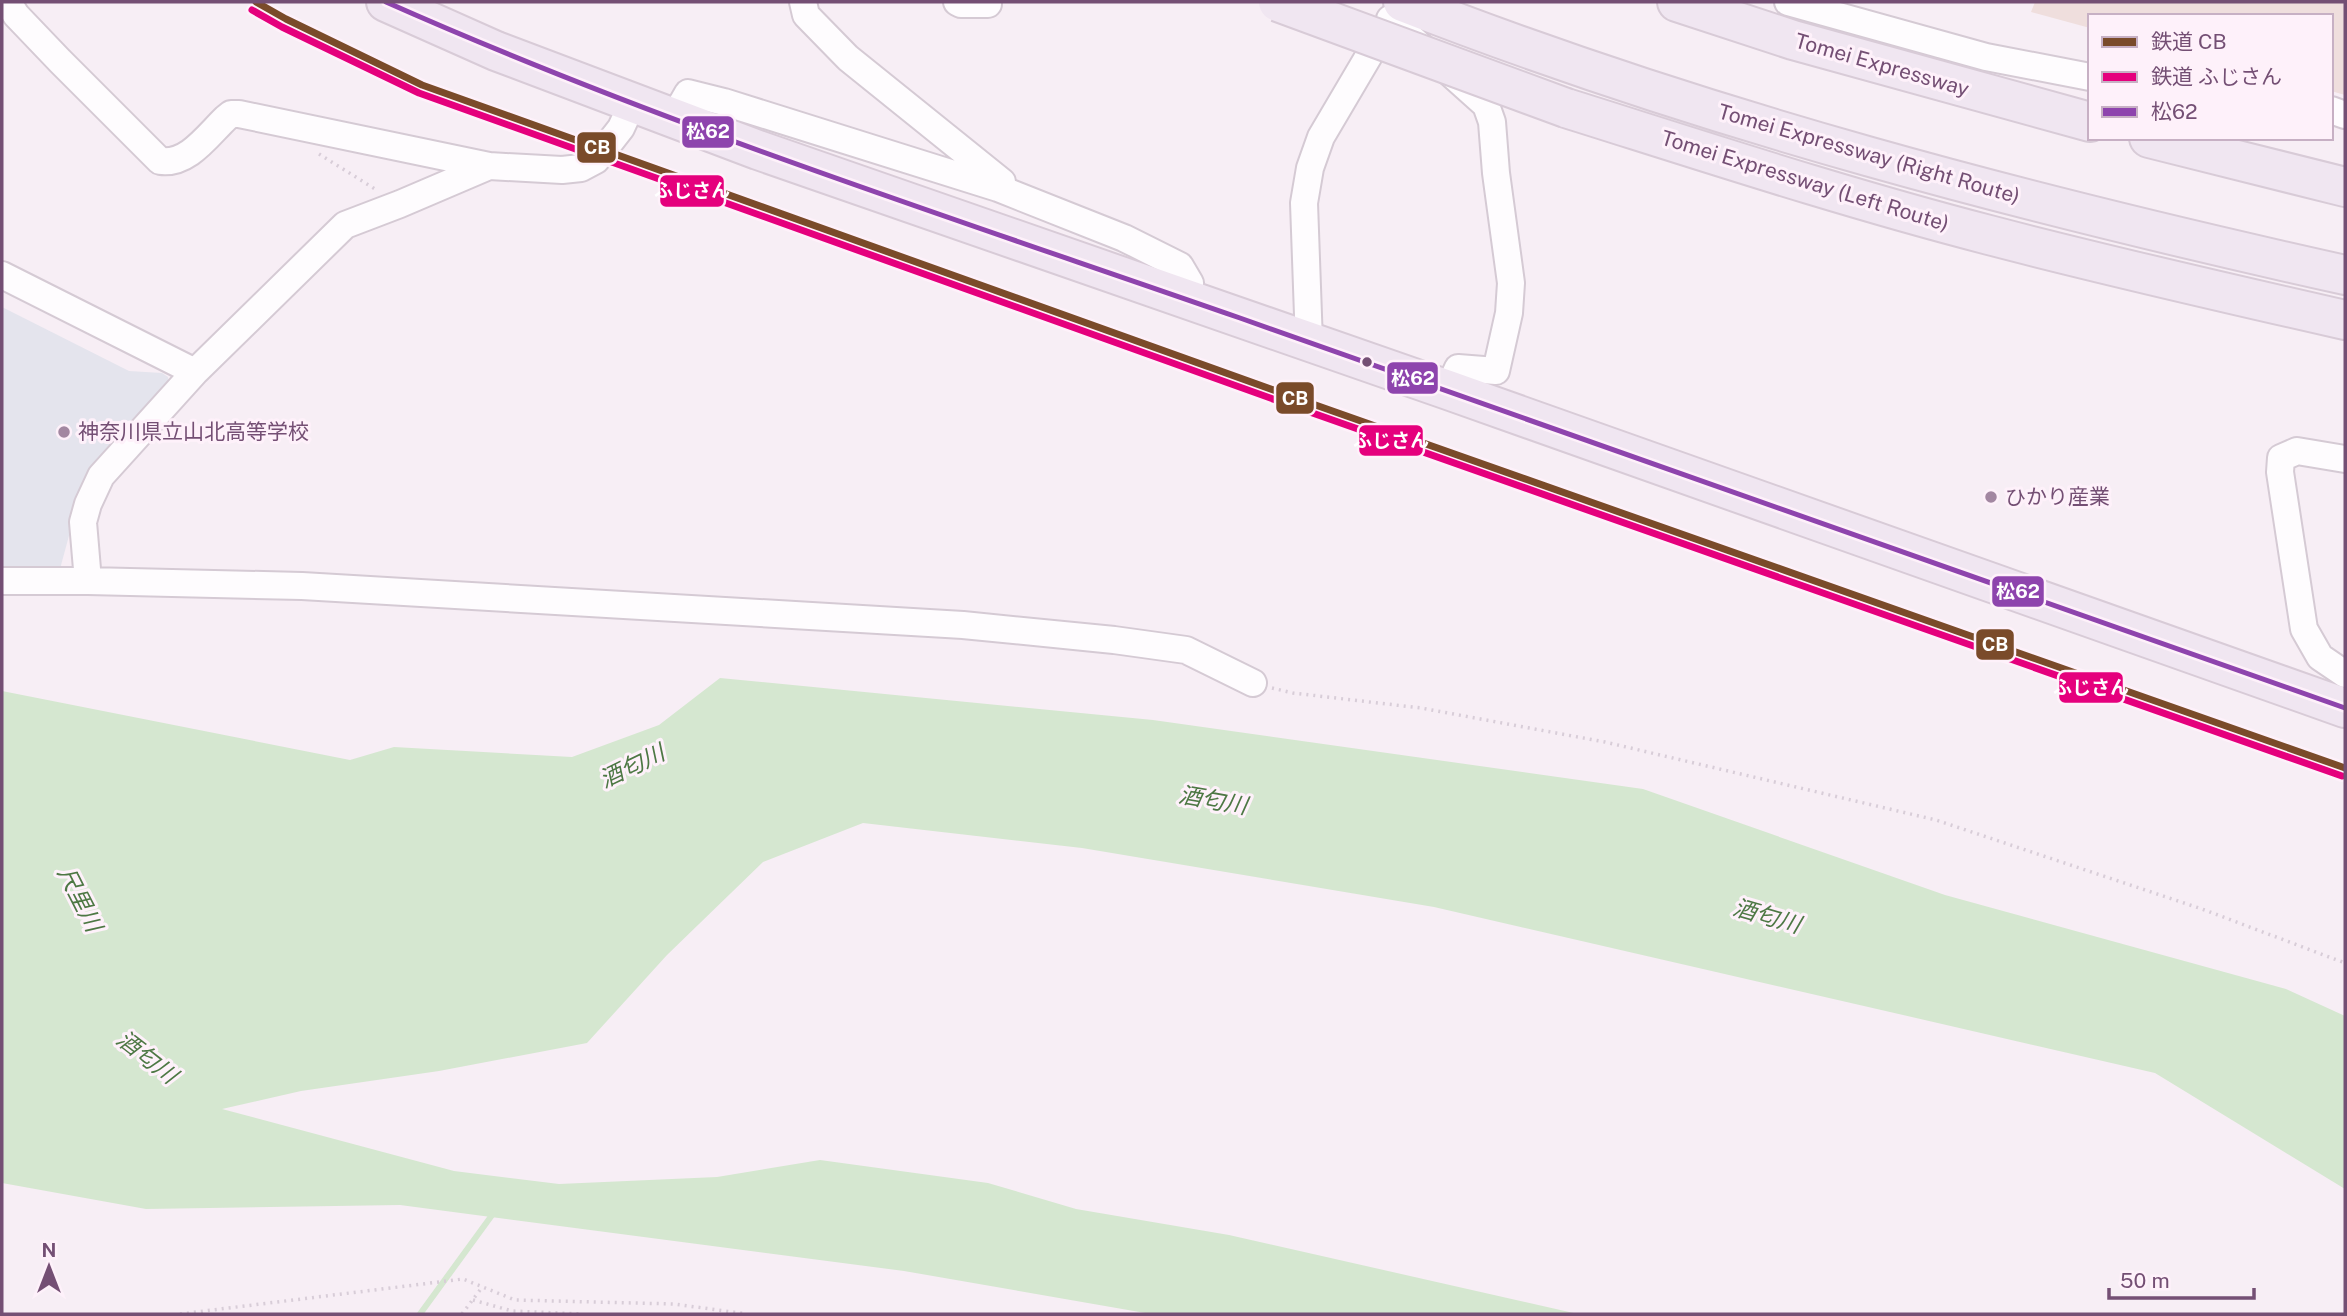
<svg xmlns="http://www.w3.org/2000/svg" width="2347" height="1316" font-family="'Public Sans','Noto Sans JP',sans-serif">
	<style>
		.education { fill: #e4e4ed }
		.green { fill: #efdedd }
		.water { fill: #d5e7d0 }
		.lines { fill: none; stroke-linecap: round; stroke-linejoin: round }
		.stream { stroke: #d5e7d0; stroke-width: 6 }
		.minor-casing { stroke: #d5cad4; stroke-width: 30 }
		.highway-casing { stroke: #d8cbd7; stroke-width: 42 }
		.path { stroke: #d8cdd8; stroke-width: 3.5; stroke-dasharray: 2 5; stroke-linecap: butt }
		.minor { stroke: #fefcfe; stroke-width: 26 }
		.highway { stroke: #f0e6f1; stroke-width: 38 }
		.highway-bridge-casing { stroke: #d8cbd7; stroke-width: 42; stroke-linecap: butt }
		.highway-bridge { stroke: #f0e6f1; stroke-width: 38 }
		.bus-1-casing { stroke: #fef1fa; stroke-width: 10 }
		.bus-1 { stroke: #8e44ad; stroke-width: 5 }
		.rail-1-casing { stroke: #fef1fa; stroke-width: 12 }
		.rail-2-casing { stroke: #fef1fa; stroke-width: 12 }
		.rail-1 { stroke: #7a4b2a; stroke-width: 7 }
		.rail-2 { stroke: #e5007d; stroke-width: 7 }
		.bus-dot { fill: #744f74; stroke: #fef1fa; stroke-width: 2.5 }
		.poi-dot { fill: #a287a1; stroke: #fef1fa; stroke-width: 2.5 }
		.labels { text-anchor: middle; stroke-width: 6; stroke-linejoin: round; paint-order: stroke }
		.street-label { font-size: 21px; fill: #744f74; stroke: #fef1fa }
		.poi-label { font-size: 21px; fill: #744f74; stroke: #fef1fa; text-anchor: start }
		.water-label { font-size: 23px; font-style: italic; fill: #4d7844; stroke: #fef1fa }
		.line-badge { stroke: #fef1fa; stroke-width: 2.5 }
		.badge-label { font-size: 19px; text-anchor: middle; font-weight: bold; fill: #fff }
	</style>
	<rect width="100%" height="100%" fill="#f7eef5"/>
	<!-- education -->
	<path class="education" d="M2 307 129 371 162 373 168 377 169 385 84 480 60 569H2Z"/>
	<!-- green -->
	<path class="green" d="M2035 2H2345V95L2331 91V16H2090V28L2031 12Z"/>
	<!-- water -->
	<path class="water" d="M720 678 1153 720 1643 789 1945 895 2286 989 2345 1016V1189L2155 1073 1434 907 1082 848 863 823 763 862 667 955 587 1043 439 1071 301 1091 222 1109 454 1171 559 1184 717 1177 820 1160 988 1183 1076 1209 1229 1235 1578 1314H1151L904 1271 400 1205 146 1209 2 1183V691L350 760 394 747 572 757 659 725Z"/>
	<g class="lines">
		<!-- stream -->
		<path class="stream" d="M420 1314 495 1211"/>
		<!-- minor casing -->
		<g class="minor-casing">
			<path id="minor" d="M8 2 16 15 60 61 160 161C188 165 208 135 226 118L231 114H239L489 166 562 170 581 168 596 160 621 128 632 104
				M803 2 806 15 848 58 1002 182
				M957 2 961 4H988
				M1788 2 1986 57 2090 77
				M1390 19 1486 105 1492 122 1496 173 1511 283 1509 313 1496 371 1458 368 1448 390
				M2331 110 2345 115
				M673 119 688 93 724 102 998 188 1124 238 1180 266 1190 283 1186 300
				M489 166 400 204 345 225 195 372 101 476 88 504 83 522 88 581 302 586 963 625 1114 640 1186 650 1253 683
				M2 275 195 372
				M1309 343 1304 203 1310 168 1321 137 1387 25
				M2345 459 2297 451 2281 458 2280 472 2304 629 2320 657 2345 674
				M2 581H88"/>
		</g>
		<!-- highway casing -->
		<g class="highway-casing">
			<path id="highway" d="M386 2 496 51 758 150 1448 390 2345 708
				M1403 2C1708 121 2026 204 2345 275
				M1677 2 1793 40 2090 122
				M1566 108C1706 152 1846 198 1989 235 2107 266 2226 293 2345 320
				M2149 138 2345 187"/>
		</g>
		<!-- path -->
		<path class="path" d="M319 154 375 189
			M1272 688 1293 693 1421 708 1605 742 1936 820 2202 909 2345 963
			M473 1300 512 1311 582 1314
			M180 1314 463 1279 515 1300 674 1304 747 1314
			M462 1314 483 1286"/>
		<!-- minor -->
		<use href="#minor" class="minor"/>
		<!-- highway -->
		<use href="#highway" class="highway"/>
		<!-- highway-bridge casing -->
		<g class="highway-bridge-casing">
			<path id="highway-bridge" d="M1278 2 1566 108"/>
		</g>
		<!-- highway-bridge -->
		<use href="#highway-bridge" class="highway-bridge"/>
		<!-- bus-1 casing -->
		<g class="bus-1-casing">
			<path id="bus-1" d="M386 2C663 125 953 218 1240 318 1609 446 1977 577 2345 708"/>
		</g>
		<!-- bus-1 -->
		<use href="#bus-1" class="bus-1"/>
		<!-- rail-1 casing -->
		<g class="rail-1-casing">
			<path id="rail-1" d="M256 2 286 19 422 85 1290 396 2345 768"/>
		</g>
		<!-- rail-2 casing -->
		<g class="rail-2-casing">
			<path id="rail-2" d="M252 10 282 27 419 93 1287 404 2342 776"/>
		</g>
		<!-- rail-1 -->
		<use href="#rail-1" class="rail-1"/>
		<!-- rail-2 -->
		<use href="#rail-2" class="rail-2"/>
	</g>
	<!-- markers -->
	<circle class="bus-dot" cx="1367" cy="362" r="6"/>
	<g class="poi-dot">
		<circle cx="64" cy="432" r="7"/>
		<circle cx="1991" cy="497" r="7"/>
	</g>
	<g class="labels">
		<!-- street labels -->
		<g class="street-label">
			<text transform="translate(1882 65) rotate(16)" y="7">Tomei Expressway</text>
			<text transform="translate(1869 154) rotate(16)" y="7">Tomei Expressway (Right Route)</text>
			<text transform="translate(1805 181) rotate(17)" y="7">Tomei Expressway (Left Route)</text>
		</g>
		<!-- poi labels -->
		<g class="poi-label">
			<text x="78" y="439">神奈川県立山北高等学校</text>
			<text x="2005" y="504">ひかり産業</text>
		</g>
		<!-- water labels -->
		<g class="water-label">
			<text transform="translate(632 766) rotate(-26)" y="8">酒匂川</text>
			<text transform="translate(1213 800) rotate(10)" y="8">酒匂川</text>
			<text transform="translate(80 899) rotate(63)" y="8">尺里川</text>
			<text transform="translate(1767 916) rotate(16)" y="8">酒匂川</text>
			<text transform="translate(147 1057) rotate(38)" y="8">酒匂川</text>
		</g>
	</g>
	<g class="line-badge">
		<rect x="681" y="115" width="54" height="34" rx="7" fill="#8e44ad"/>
		<rect x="576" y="131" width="41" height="33" rx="7" fill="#7a4b2a"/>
		<rect x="659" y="174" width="66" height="34" rx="7" fill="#e5007d"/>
		<rect x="1386" y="361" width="53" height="34" rx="7" fill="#8e44ad"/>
		<rect x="1275" y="381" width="40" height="34" rx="7" fill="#7a4b2a"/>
		<rect x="1358" y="424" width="66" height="33" rx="7" fill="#e5007d"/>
		<rect x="1991" y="575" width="54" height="33" rx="7" fill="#8e44ad"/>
		<rect x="1975" y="628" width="40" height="33" rx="7" fill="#7a4b2a"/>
		<rect x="2058" y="671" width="66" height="33" rx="7" fill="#e5007d"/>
	</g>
	<g class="badge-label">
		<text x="708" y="138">松62</text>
		<text x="597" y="154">CB</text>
		<text x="692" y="197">ふじさん</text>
		<text x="1413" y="385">松62</text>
		<text x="1295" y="405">CB</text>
		<text x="1391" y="447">ふじさん</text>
		<text x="2018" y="598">松62</text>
		<text x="1995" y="651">CB</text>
		<text x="2091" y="694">ふじさん</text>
	</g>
	<!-- border -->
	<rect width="2347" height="1316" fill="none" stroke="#744f74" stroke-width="7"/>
	<!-- legend -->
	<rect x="2088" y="14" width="245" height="126" fill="#fef1fa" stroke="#c7b0c4" stroke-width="2"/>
	<rect x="2102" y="37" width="35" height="10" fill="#7a4b2a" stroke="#c7b0c4" stroke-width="2"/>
	<text x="2151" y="49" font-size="21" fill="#744f74">鉄道 CB</text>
	<rect x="2102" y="72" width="35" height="10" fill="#e5007d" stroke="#c7b0c4" stroke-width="2"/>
	<text x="2151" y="84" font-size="21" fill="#744f74">鉄道 ふじさん</text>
	<rect x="2102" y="107" width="35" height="10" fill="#8e44ad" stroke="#c7b0c4" stroke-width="2"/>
	<text x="2151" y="119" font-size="21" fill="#744f74">松62</text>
	<!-- north arrow -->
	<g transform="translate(49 1267)" stroke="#fef1fa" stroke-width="5" paint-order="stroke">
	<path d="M0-5L12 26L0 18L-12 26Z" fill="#744f74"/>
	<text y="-10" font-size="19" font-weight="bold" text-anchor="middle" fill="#744f74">N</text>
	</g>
	<!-- scale -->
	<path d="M2109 1288v10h145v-10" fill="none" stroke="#744f74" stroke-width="3.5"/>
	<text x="2120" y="1288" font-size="21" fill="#744f74" stroke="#fef1fa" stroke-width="5" paint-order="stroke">50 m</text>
</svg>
